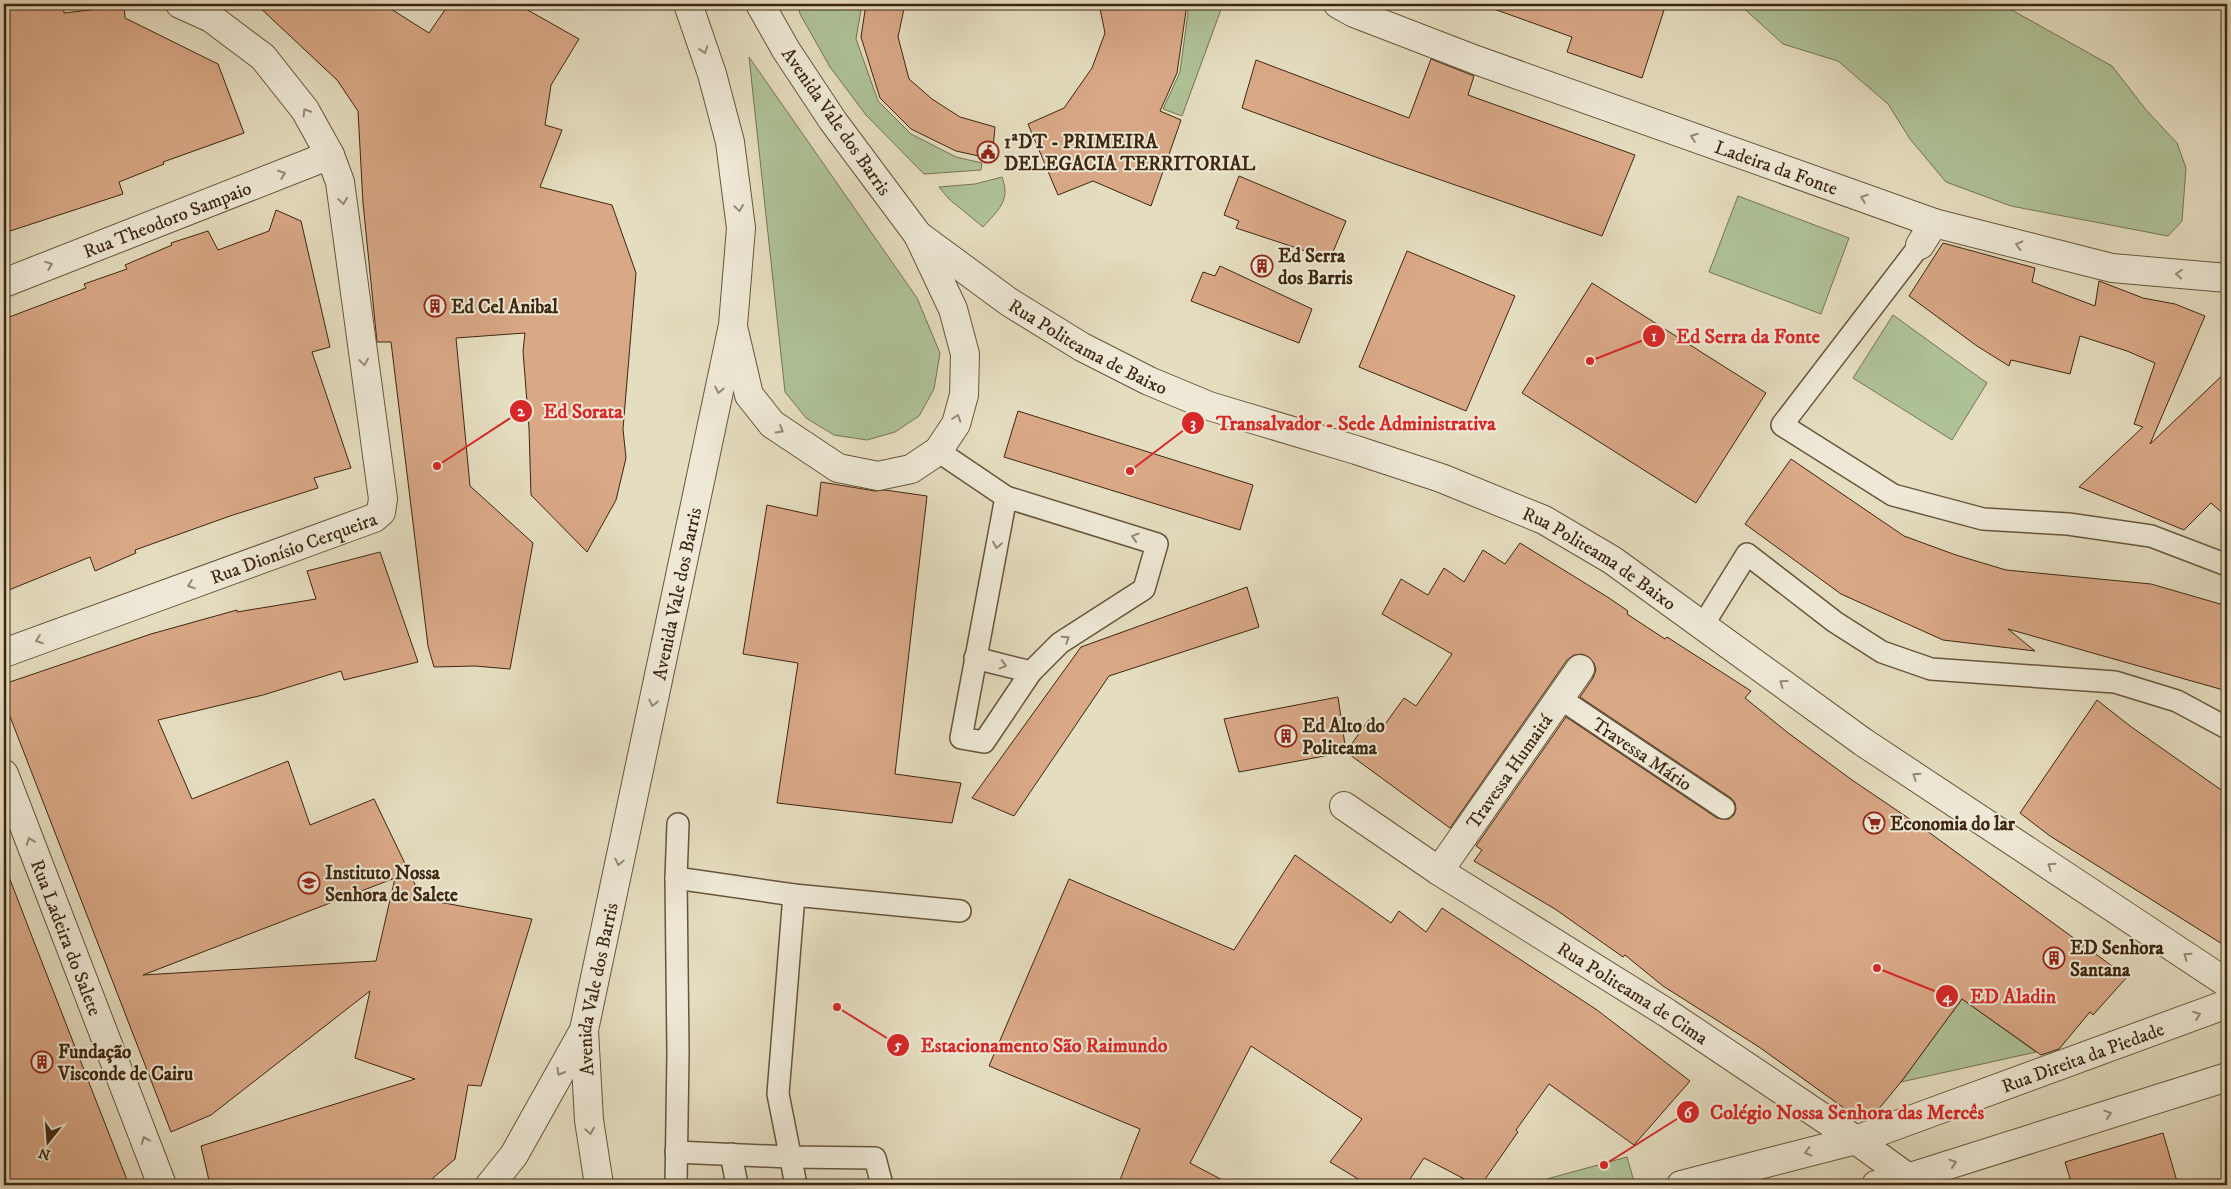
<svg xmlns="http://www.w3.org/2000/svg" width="2231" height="1189" font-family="'IM FELL DW Pica',serif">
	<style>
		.green { fill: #afc297; stroke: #767453 }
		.building { fill: #d9a887; stroke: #3d260f; fill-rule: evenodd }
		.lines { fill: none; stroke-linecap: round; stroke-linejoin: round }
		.service-casing { stroke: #67543b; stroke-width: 24 }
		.minor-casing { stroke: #67543b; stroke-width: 30 }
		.tertiary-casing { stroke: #67543b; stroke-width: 30 }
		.service { stroke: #eee9d6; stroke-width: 21 }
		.minor { stroke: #eee9d6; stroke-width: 28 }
		.tertiary { stroke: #eee9d6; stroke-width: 28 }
		.oneway { stroke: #968872 }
		.labels { text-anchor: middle; stroke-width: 4; stroke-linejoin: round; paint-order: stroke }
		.street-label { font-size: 19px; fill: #3d260f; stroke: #eee9d6 }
		.poi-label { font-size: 19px; font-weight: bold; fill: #3d260f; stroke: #eee9d6; text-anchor: start }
		.leader { fill: none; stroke: #d62828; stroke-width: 2 }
		.callout-dot { fill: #d62828; stroke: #eee9d6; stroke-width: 2 }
		.mark-label { font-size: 15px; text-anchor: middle; font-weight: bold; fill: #fff }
		.callout-label { font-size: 20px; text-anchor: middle; font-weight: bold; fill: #d62828; stroke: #eee9d6; stroke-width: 4; stroke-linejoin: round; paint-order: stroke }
	</style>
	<rect width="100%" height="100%" fill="#e5ddc0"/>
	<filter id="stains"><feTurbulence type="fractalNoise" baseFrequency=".004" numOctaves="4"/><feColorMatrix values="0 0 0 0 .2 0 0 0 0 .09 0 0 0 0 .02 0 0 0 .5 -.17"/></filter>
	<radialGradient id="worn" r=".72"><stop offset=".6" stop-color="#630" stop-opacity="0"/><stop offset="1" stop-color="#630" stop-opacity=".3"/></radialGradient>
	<!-- green -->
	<path class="green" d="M798 4H862L856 39 878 101 911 134 956 157 982 163 981 170 924 174 866 115 830 67 800 14Z
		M1187 4H1223L1182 116 1163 109 1180 72 1188 12Z
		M1739 4H2001L2112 66 2147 111 2177 143 2186 168 2182 221 2168 236 2011 206 1946 182 1910 139 1888 104 1838 61 1783 44Z
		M749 57 917 298 940 353 934 389 919 416 895 432 867 440 834 435 806 418 785 392Z
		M1002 177C1011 201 998 210 983 227L949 199 939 187 975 184Z
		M1738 196 1849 238 1821 314 1709 272Z
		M1893 315 1987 383 1952 440 1853 378Z
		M1962 999 2036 1052 1901 1082Z
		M1627 1157 1635 1185H1525Z"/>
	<!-- building -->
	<path class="building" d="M4 4H63L64 13 124 6 125 18 218 64 244 133 163 162 164 164 119 182 123 194 4 233Z
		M256 4H383L429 33 449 4H517L579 39 551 85 545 125 562 130 540 187 612 205 636 273 623 429 626 458 616 500 587 552 531 495 529 428 523 351 525 333 456 338 470 486 533 543 510 669 475 666 434 667 428 646 391 342H377L363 203 358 111 337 80Z
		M866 4H905L898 37 909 79 932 99 960 117 995 127 992 159 956 151 911 129 880 98 861 37Z
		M1099 4H1187L1177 73 1160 111 1181 120 1151 206 1093 181 1058 195 1028 124 1064 108 1092 68 1105 33Z
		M1492 4H1666L1642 78 1567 52 1572 37 1491 8Z
		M1431 59 1474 76 1468 95 1635 155 1602 236 1392 163 1242 108 1256 60 1409 118Z
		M1239 176 1346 221 1330 259 1236 228 1239 221 1224 215Z
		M276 210 301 221 330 347 312 352 351 468 314 478 318 488 230 516 135 550 136 553 95 571 90 557 4 592V319L86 288 84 284 127 269 125 265 172 245 171 243 208 231 218 250 269 231Z
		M1943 243 2035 268 2032 282 2095 306 2099 281 2143 298 2175 304 2205 316 2150 444 2227 371V517L2211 503 2184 530 2079 487 2143 427 2134 424 2155 363 2127 351 2080 336 2070 374 2011 360 2009 366 1977 346 1909 296Z
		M1407 251 1515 296 1466 411 1359 367Z
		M1220 266 1312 309 1299 343 1191 301 1203 272 1215 276Z
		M1592 283 1766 393 1696 503 1522 393Z
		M1018 411 1253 485 1240 530 1004 457Z
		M1791 459 1904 536 1956 555 2006 570 2151 584 2227 606V691L2008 629 2035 651 1943 640 1841 594 1745 524Z
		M821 482 875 491 885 490 927 496 895 774 961 783 952 823 777 803 798 663 743 654 767 505 817 516Z
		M1520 543 1609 598 1628 611 1627 614 1665 639 1667 637 1751 691 1745 698 1787 732 1852 780 1923 828 2127 977 2093 1015 2090 1012 2059 1049 2041 1055 1962 999 1901 1082 1872 1117 1862 1121 1759 1047 1663 986 1625 955 1623 957 1555 909 1474 861 1482 850 1476 846 1566 717 1717 818 1729 819 1734 815 1736 809 1735 803 1731 798 1580 697 1593 678 1596 670 1594 663 1589 657 1582 654 1574 655 1567 660 1450 828 1346 752 1370 718 1383 727 1404 698 1416 706 1452 654 1382 614 1401 579 1428 595 1444 568 1464 582 1483 550 1505 564Z
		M380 552 418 662 344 680 341 671 263 695 158 720 192 799 288 761 310 825 374 799 422 899 532 919 481 1086 468 1085 455 1159 425 1185H210L201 1146 415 1079 355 1058 370 991 211 1115 171 1132 4 701V684L151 634 237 610V612L316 599 307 571ZM395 878 376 961 143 975Z
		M1247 587 1259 627 1109 676 1014 816 972 798 1081 647Z
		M1338 697 1346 752 1239 772 1224 719Z
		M2097 700 2130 726 2227 794V947L2050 836 2020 813Z
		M1295 855 1391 923 1399 911 1426 932 1442 908 1597 1010 1690 1081 1634 1145 1549 1084 1516 1130 1518 1132 1481 1185H1476L1424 1158 1406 1185H1368L1330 1162 1362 1119 1251 1046 1190 1163 1232 1185H1118L1140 1129 989 1066 1069 879 1234 950Z
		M6 869 36 947 129 1185H4V870Z
		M2163 1133 2178 1185H2072L2065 1162Z"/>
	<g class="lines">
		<!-- service casing -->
		<g class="service-casing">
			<g id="service">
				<path d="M1920 245 1782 425 1893 495 1983 519 2068 524 2151 536 2227 565"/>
				<path d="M938 451 1006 497 1157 544 1144 589 1060 643 1031 672 984 742 961 738 1006 497"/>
				<path d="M1703 625 1747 554 1835 622 1882 652 1931 669 2115 682 2177 701 2227 728"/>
				<path d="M975 658 1031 672"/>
				<path id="s1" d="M1561 699 1724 808"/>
				<path d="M676 878 794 895 960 911"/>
				<path d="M794 895 778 1094 796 1185"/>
				<path d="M676 1152 789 1157 875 1158 882 1185"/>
				<path d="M731 1154 737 1185"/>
				<path d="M676 1185 678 1053 676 878 678 824"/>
			</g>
		</g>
		<!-- minor casing -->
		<g class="minor-casing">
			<g id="minor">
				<path id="s2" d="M1338 4 1354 13 1476 60 1934 223 2112 268 2227 278"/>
				<path d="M1920 245 1934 223"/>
				<path id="s3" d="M4 283 330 155"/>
				<path id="s4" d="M4 653 374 518 381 512 383 499 340 182 330 155 305 110 263 57 211 18 180 4"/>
				<path id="s5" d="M4 774 162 1185"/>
				<path id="s6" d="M1344 806 1439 871 1667 1013 1856 1140 1918 1185"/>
				<path id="s7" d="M1439 871 1580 669"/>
				<path d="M490 1185 514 1155 584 1030"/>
			</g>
		</g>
		<!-- tertiary casing -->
		<g class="tertiary-casing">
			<g id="tertiary">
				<path id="s8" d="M918 235 1009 302 1082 347 1149 381 1209 406 1356 450 1441 478 1544 520 1612 560 1863 742 2227 983"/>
				<path d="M734 331 749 395 772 424 838 468 878 476 911 469 938 451 956 424 964 395 965 354 953 309 918 235 833 121 786 50 760 4"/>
				<path id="s9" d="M599 1185 589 1120 584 1030 733 325 741 228 730 142 712 74 688 4"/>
				<path id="s10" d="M1681 1185 1856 1140 2227 1004"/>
				<path d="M1876 1185 1907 1178 2227 1077"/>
			</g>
		</g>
		<!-- service -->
		<use href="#service" class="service"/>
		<!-- minor -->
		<use href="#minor" class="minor"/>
		<!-- tertiary -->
		<use href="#tertiary" class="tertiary"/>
	</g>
	<!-- one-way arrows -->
	<defs><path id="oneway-chevron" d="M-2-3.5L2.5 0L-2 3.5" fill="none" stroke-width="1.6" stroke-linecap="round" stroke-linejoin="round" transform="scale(1.25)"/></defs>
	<g class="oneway">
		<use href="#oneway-chevron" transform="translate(704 50) rotate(71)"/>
		<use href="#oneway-chevron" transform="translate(306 112) rotate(-122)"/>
		<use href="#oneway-chevron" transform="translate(1694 137) rotate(-160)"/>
		<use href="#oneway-chevron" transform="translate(282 174) rotate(-21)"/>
		<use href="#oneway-chevron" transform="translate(1864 198) rotate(-160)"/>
		<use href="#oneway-chevron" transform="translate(343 201) rotate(82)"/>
		<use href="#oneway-chevron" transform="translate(739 208) rotate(82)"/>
		<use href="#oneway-chevron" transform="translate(2019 245) rotate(-166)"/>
		<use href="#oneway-chevron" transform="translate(49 265) rotate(-21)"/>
		<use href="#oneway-chevron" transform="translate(2179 274) rotate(-175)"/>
		<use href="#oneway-chevron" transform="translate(364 362) rotate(82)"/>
		<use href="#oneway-chevron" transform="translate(719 390) rotate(102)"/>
		<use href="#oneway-chevron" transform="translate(957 418) rotate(-72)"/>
		<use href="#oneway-chevron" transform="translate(780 430) rotate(31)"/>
		<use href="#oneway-chevron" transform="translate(1135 537) rotate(-163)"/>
		<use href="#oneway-chevron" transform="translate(997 545) rotate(101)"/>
		<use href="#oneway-chevron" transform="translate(191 585) rotate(160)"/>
		<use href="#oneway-chevron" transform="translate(1066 639) rotate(-33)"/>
		<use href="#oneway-chevron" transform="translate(39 640) rotate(160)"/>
		<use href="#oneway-chevron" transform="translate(1003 665) rotate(15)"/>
		<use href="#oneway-chevron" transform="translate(1783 683) rotate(-144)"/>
		<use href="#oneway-chevron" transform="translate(653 703) rotate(102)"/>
		<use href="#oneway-chevron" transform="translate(1916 776) rotate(-146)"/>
		<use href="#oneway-chevron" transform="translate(30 841) rotate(-111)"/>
		<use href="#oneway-chevron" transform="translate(619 862) rotate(102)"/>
		<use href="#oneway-chevron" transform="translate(2051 866) rotate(-146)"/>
		<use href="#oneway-chevron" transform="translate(2187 956) rotate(-146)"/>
		<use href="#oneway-chevron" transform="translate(2197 1015) rotate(-20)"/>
		<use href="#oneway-chevron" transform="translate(560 1072) rotate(120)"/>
		<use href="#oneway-chevron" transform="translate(2108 1114) rotate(-18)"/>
		<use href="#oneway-chevron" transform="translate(590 1131) rotate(81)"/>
		<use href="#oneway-chevron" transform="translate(145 1140) rotate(-111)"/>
		<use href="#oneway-chevron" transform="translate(1808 1152) rotate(166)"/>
		<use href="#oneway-chevron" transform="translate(1953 1163) rotate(-18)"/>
	</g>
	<!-- icons -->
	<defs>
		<g id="civic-ring" transform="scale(1.125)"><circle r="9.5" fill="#eee9d6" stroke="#8f2418" stroke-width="1.5"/><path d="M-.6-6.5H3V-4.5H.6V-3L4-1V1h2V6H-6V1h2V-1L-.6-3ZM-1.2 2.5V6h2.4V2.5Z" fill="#8f2418"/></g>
		<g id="building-ring" transform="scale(1.125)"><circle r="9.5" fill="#eee9d6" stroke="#8f2418" stroke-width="1.5"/><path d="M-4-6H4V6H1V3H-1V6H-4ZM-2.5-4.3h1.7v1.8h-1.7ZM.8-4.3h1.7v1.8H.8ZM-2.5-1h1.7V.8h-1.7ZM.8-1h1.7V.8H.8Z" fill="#8f2418"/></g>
		<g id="supermarket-ring" transform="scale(1.125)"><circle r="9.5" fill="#eee9d6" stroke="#8f2418" stroke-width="1.5"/><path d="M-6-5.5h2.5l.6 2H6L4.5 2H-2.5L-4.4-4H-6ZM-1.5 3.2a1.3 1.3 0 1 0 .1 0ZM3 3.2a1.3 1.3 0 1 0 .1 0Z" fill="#8f2418"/></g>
		<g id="school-ring" transform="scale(1.125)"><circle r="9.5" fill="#eee9d6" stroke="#8f2418" stroke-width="1.5"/><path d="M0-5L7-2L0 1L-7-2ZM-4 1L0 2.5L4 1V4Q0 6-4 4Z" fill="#8f2418"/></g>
	</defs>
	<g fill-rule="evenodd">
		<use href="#civic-ring" x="988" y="152"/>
		<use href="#building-ring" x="1262" y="266"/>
		<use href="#building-ring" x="435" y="306"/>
		<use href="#building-ring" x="1286" y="736"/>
		<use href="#supermarket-ring" x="1874" y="823"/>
		<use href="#school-ring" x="309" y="883"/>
		<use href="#building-ring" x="2054" y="958"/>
		<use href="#building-ring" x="42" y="1062"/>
	</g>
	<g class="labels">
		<!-- street labels -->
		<g class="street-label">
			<text transform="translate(837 121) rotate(55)" y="7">Avenida Vale dos Barris</text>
			<text dy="7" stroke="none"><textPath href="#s2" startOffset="468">Ladeira da Fonte</textPath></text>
			<text dy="7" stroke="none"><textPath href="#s3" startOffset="175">Rua Theodoro Sampaio</textPath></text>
			<text dy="7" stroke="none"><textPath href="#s8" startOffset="204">Rua Politeama de Baixo</textPath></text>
			<text dy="7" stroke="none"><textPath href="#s4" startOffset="308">Rua Dionísio Cerqueira</textPath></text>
			<text dy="7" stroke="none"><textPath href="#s8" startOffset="760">Rua Politeama de Baixo</textPath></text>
			<text dy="7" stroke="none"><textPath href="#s9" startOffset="602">Avenida Vale dos Barris</textPath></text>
			<text dy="7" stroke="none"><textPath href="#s1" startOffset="98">Travessa Mário</textPath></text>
			<text dy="7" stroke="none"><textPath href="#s7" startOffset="122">Travessa Humaitá</textPath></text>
			<text dy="7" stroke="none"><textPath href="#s5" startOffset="175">Rua Ladeira do Salete</textPath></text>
			<text dy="7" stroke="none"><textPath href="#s9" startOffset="198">Avenida Vale dos Barris</textPath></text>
			<text dy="7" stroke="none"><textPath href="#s6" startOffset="344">Rua Politeama de Cima</textPath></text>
			<text dy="7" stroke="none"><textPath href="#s10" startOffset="422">Rua Direita da Piedade</textPath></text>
		</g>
		<!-- poi labels -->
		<g class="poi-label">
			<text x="1004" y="148">1ªDT - PRIMEIRA<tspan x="1004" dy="22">DELEGACIA TERRITORIAL</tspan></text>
			<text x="1278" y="262">Ed Serra<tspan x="1278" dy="22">dos Barris</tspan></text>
			<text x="451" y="313">Ed Cel Anibal</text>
			<text x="1302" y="732">Ed Alto do<tspan x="1302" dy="22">Politeama</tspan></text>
			<text x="1890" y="830">Economia do lar</text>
			<text x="325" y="879">Instituto Nossa<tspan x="325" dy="22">Senhora de Salete</tspan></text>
			<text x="2070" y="954">ED Senhora<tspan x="2070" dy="22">Santana</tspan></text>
			<text x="58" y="1058">Fundação<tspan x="58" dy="22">Visconde de Cairu</tspan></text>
		</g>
	</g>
	<!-- callouts -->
	<path class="leader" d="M1590 361L1654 336M437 466L521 411M1130 471L1193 423M1877 968L1947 996M837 1007L898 1045M1604 1165L1688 1112"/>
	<g class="callout-dot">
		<circle cx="1590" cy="361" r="5"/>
		<circle cx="437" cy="466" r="5"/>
		<circle cx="1130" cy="471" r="5"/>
		<circle cx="1877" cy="968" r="5"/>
		<circle cx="837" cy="1007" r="5"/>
		<circle cx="1604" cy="1165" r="5"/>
		<circle cx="1654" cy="336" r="12"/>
		<circle cx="521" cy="411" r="12"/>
		<circle cx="1193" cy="423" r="12"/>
		<circle cx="1947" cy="996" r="12"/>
		<circle cx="898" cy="1045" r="12"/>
		<circle cx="1688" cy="1112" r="12"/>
	</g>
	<g class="mark-label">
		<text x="1654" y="341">1</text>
		<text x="521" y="416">2</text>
		<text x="1193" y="428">3</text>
		<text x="1947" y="1002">4</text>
		<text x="898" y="1050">5</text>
		<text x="1688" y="1118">6</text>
	</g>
	<g class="callout-label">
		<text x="1748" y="343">Ed Serra da Fonte</text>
		<text x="583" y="418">Ed Sorata</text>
		<text x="1356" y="430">Transalvador - Sede Administrativa</text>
		<text x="2013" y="1003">ED Aladin</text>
		<text x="1044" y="1052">Estacionamento São Raimundo</text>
		<text x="1847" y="1119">Colégio Nossa Senhora das Mercês</text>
	</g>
	<!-- margin -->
	<rect width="2231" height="1189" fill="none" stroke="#e5ddc0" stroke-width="20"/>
	<rect x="5" y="5" width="2221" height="1179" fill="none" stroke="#3d260f" stroke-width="2.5"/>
	<rect x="10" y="10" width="2211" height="1169" fill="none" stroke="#3d260f"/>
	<!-- north arrow -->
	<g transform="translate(48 1142) rotate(197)" stroke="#eee9d6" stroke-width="4" paint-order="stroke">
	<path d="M0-4L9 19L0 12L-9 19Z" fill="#3d260f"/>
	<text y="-8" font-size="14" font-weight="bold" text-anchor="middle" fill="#3d260f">N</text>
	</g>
	<rect width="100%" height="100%" filter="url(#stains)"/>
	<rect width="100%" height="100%" fill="url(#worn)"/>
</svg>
